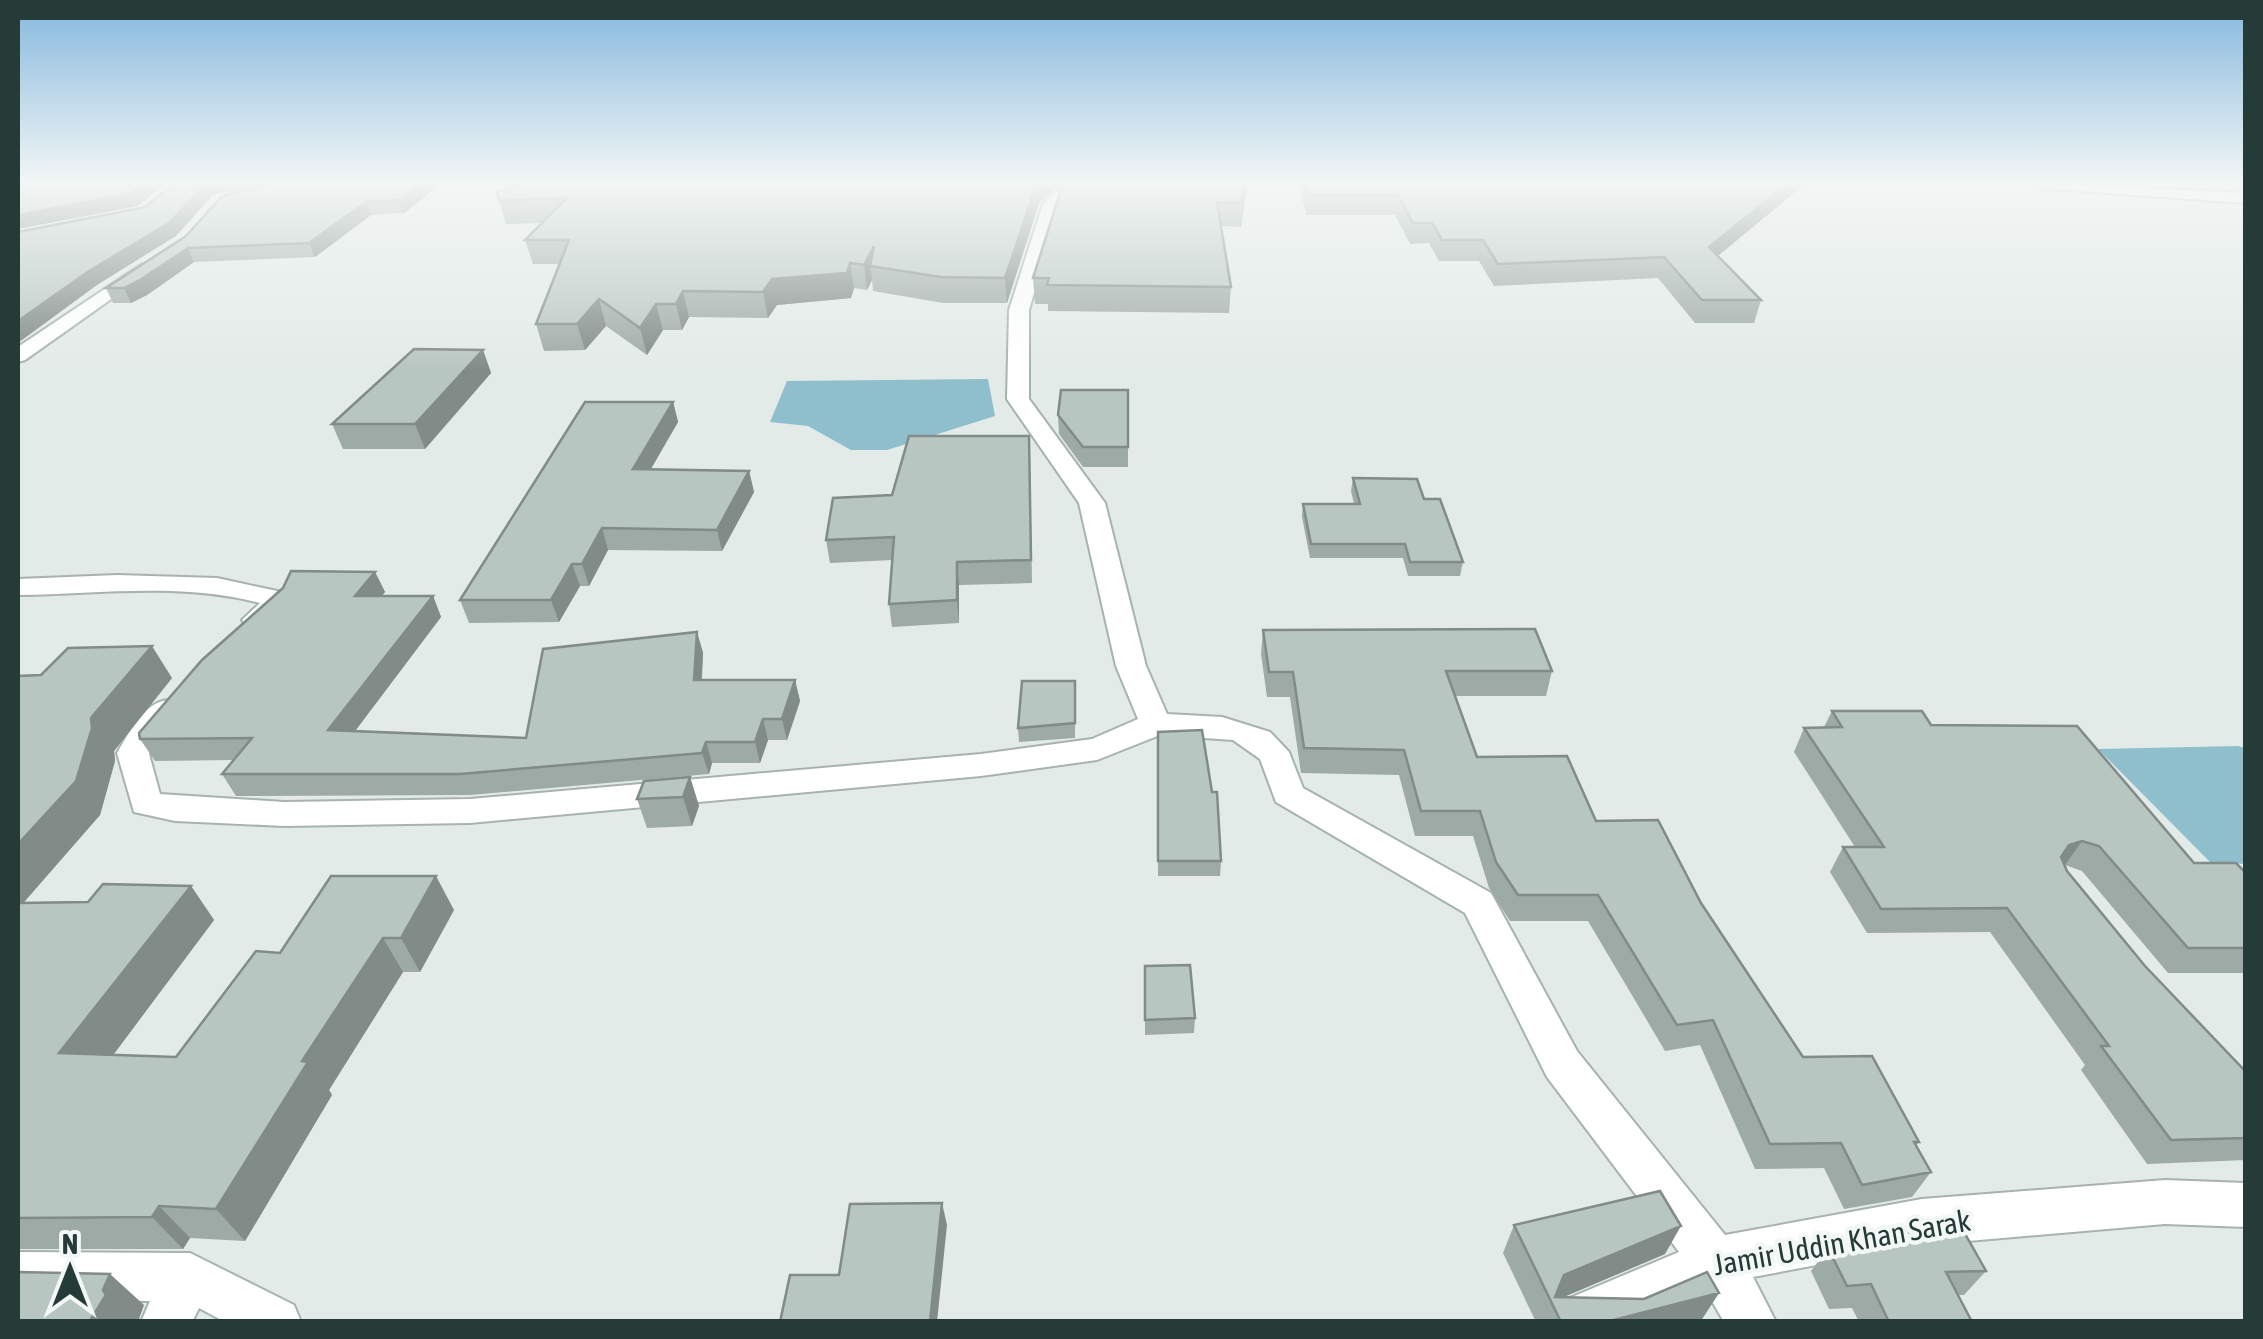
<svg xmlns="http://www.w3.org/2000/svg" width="2263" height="1339" font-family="'Asap Condensed',sans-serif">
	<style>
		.water { fill: #8fbecc }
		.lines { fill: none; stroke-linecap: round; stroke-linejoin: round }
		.street-casing { stroke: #a6b3af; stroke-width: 4 }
		.street { fill: #fff; fill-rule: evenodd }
		.wall { fill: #9eaaa6 }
		.shaded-wall { fill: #818b87 }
		.building { fill: #b8c6c1; stroke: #818b87; stroke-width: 2.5 }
		.labels { text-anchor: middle; stroke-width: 9; stroke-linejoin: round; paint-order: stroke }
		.near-street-label { font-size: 30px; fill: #243b37; stroke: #f3f8f6 }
	</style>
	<rect width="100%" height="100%" fill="#e3ebe8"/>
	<!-- water -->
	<path class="water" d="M988 379 995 416 887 450H851L808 426 770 422 787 381Z
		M2238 746 2245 748V864L2210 862 2098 749Z"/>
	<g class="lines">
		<!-- street casing -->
		<g class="street-casing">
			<path id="street" d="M1067 183H1084L1059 206 1029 310V399L1105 503 1146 666 1167 714 1222 717 1270 732 1289 752 1303 788 1491 893 1577 1051 1725 1235 1922 1199 2165 1180 2246 1183V1227L2165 1224 1922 1245 1753 1277 1776 1322H1724L1705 1289 1629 1322H1546L1553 1305 1679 1252 1547 1077 1465 913 1276 802 1260 759 1233 740 1160 735 1097 760 981 776 470 823 284 826 175 821 134 812 117 753C130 731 149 693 177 701L182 708 149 754 160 794 284 802 470 799 981 754 1092 739 1138 719 1116 666 1079 503 1007 399 1009 310 1043 204Z
				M2030 183 2246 193V203L2037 188Z
				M142 264 148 265V273L25 360 18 362V347Z
				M117 575 217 578 291 594 295 600C283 616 266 631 246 626L242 620 260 603C181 582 98 594 18 595V579Z
				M18 1252 190 1253 294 1305 301 1322H225L199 1308 192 1322H141L150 1301 18 1300Z"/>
		</g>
		<!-- street -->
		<use href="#street" class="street"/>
	</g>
	<!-- wall -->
	<path class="wall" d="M272 183H442L404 213 371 215 315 257 194 262 147 295 131 303H113L106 288Z
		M523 183H1062L1039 203 1007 303H943L873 291 872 280 867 290 854 288 851 298 777 305 768 318 689 317 682 330H663L647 355 606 326 585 350 544 351 536 324 559 264H533L525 240 542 223 506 224 499 201Z
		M1247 183 1241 227 1221 226 1231 287 1229 313 1048 311V304H1035L1033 278Z
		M1297 183H1806L1718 256 1761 300 1754 323H1695L1658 278 1494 286 1479 261H1439L1429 243 1410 244 1395 215H1307Z
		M483 350 491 373 425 449H343L332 424Z
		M1128 390V467H1083L1059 434 1058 415Z
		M673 402 678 422 650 469 749 471 754 492 722 551 608 550 589 586H580L559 622 469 623 460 600Z
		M1030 458 1032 583 959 585V623L892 627 889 604 893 560 830 563 826 540 892 495Z
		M1353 478 1424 499 1463 562 1460 576H1408L1403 558H1310L1302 517 1303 504H1354L1351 491Z
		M375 572 385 592 382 596H433L441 617 355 731 526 738 697 632 703 653 702 680H795L800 701 787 740H768L760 763H712L709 774 470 795 236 796 222 774 234 760 155 761 140 739Z
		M1263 630 1552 671 1546 696H1455L1477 757 1596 821 1701 903 1803 1057 1919 1142 1916 1146 1931 1172 1912 1197 1844 1209 1824 1168 1755 1169 1700 1045 1665 1051 1588 921H1510L1489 888 1473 836H1415L1399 775 1301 773 1290 697H1267L1261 654Z
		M18 676 172 678 114 751 115 761 100 815 23 903 88 902 191 886 214 920 113 1055 176 1057 280 953 454 910 420 972H403L329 1090 332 1095 245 1241 190 1238 183 1249H18Z
		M1075 681V738L1019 742 1018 728Z
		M1832 711 1931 725 2194 863 2246 873V973H2168L2082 871 2065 865 2067 871 2145 966 2246 1072V1160L2147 1164 2081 1070 2085 1065 1990 932 1867 933 1830 872 1843 847H1855L1794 752 1804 728 1824 727Z
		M1158 732 1221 861 1220 876H1158Z
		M690 777 699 806 692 826 647 828 637 799Z
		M1145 966 1195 1018 1194 1033 1145 1035Z
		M1514 1225 1665 1254 1561 1298 1644 1299 1719 1293 1702 1319 1694 1322H1536L1503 1253Z
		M1887 1235 1986 1271 1964 1295H1958L1972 1322H1859L1852 1308 1829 1309 1811 1271 1828 1248 1879 1244Z"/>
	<!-- shaded-wall -->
	<path class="shaded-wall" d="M144 183H166L138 206 18 229V215Z
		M207 183H264L213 195 176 236 97 285 18 343V321Z
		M421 183H442L404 213 399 200Z
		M1037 183H1062L1039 203 1007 303 1005 278Z
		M1245 183H1247L1241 227 1242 203Z
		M1788 183H1806L1703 268 1709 247Z
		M366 202 371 215 315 257 309 243Z
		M874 246 870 266 872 280 867 290 864 265Z
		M188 248 194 262 147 295 131 303 124 288Z
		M850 263 854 288 851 298 777 305 768 318 763 292 772 279Z
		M683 291 689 317 682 330 676 304Z
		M599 299 606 326 585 350 577 324Z
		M656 304 663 330 647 355 640 328Z
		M483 350 491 373 425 449 415 424Z
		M673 402 678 422 639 490 633 469Z
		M749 471 754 492 722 551 717 530Z
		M602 528 608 550 589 586 582 564Z
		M957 562 959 585V623L957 600Z
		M572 564 580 586 559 622 551 600Z
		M375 572 385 592 365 616 355 596Z
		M433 596 441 617 340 751 328 730Z
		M697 632 703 653 700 701 694 680Z
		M152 646 172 678 114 751 115 761 100 815 18 909V844L91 718Z
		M795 680 800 701 787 740 782 719Z
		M763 719 768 740 760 763 755 742Z
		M706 742 712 763 709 774 702 753Z
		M690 777 699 806 692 826 683 797Z
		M2082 841 2065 865 2052 869 2069 845Z
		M436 876 454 910 420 972 401 938Z
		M191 886 214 920 90 1086 59 1053Z
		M383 938 403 972 329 1090 332 1095 245 1241 216 1209 302 1061Z
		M942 1203 947 1225 937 1322H930Z
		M159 1206 190 1238 183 1249 152 1217Z
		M1681 1226 1665 1254 1552 1302 1564 1275Z
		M110 1274 144 1305 138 1322H89Z
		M1719 1293 1702 1319 1694 1322H1606Z"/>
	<!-- building -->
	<path class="building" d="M18 183H144L132 193 18 215Z
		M174 183H207L169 223 89 271 18 321V232L145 207Z
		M272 183H421L399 200 366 202 309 243 188 248 140 280 124 288H106L186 236 222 196Z
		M523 183H1037L1005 278 940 277 870 266 874 246 864 265 850 263 847 273 772 279 763 292 683 291 676 304H656L640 328 599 299 577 324H536L569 240H525L567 198 499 201 497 192Z
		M1063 183H1245L1242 203 1217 202 1231 287 1047 285 1049 278H1033Z
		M1305 183H1788L1709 247 1761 300H1702L1664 257 1498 264 1483 240H1442L1432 223H1413L1398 195H1309Z
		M414 349 483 350 415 424H332Z
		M1061 390H1128V447H1083L1058 415Z
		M585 402H673L633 469 749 471 717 530 602 528 582 564H572L551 600H460Z
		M909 436H1029L1031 560 957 562V600L889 604 894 537 826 540 833 498 892 495Z
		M1353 478 1417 479 1424 499H1440L1463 562H1410L1405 544H1311L1303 504H1360Z
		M291 571 375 572 355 596H433L328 730 526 738 543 649 697 632 694 680H795L782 719H763L755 742H706L702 753 460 774H222L252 738 140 739 139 733 202 660 283 588Z
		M1535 629 1552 671H1446L1477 757 1567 756 1596 821 1658 820 1701 903 1803 1057 1872 1056 1919 1142H1914L1931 1172 1862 1185 1841 1143 1770 1144 1713 1020 1677 1025 1598 895H1518L1496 862 1480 811H1421L1404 750 1304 748 1293 672H1269L1263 630Z
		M152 646 91 718 92 728 76 781 18 844V676L41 675 68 648Z
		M1022 681H1075V723L1018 728Z
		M1832 711H1922L1931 725 2077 726 2194 863H2236L2246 873V948H2188L2099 846 2082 841 2069 845 2061 857 2067 871 2145 966 2246 1072V1138L2171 1140 2101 1046H2109L2007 908 1881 909 1843 847H1884L1804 728 1842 727Z
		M1202 730 1212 792H1217L1221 861H1158V732Z
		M690 777 683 797 637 799 644 781Z
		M331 876H436L401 938H383L302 1061 308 1062 216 1209 159 1206 152 1217 18 1218V903L88 902 103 884 191 886 59 1053 176 1057 256 951 280 953Z
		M1190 965 1195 1018 1145 1020V966Z
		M1660 1191 1681 1226 1564 1275 1555 1297 1644 1299 1707 1272 1719 1293 1606 1322H1561L1514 1225Z
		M942 1203 930 1322H780L790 1275H839L850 1204Z
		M1959 1223 1986 1271 1946 1272 1972 1322H1889L1871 1284 1847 1286 1828 1248 1891 1244 1887 1235Z
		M18 1272 110 1274 103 1290 106 1295 89 1322H18Z"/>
	<!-- sky -->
	<linearGradient id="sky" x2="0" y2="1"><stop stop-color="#84b8dd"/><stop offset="0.49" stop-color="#f2f6f5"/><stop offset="1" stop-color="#f2f6f5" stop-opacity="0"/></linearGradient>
	<rect width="2263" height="371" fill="url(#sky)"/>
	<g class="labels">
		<!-- near-street labels -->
		<g class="near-street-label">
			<text transform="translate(1842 1243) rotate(-10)" y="10">Jamir Uddin Khan Sarak</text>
		</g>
	</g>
	<!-- border -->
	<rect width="2263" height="1339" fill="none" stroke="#243b37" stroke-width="40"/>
	<!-- north arrow -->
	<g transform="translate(70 1269)" stroke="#f3f8f6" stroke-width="8" paint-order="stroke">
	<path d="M0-8L18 38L0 25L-18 38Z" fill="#243b37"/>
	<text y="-15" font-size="28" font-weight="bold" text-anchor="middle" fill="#243b37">N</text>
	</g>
</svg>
